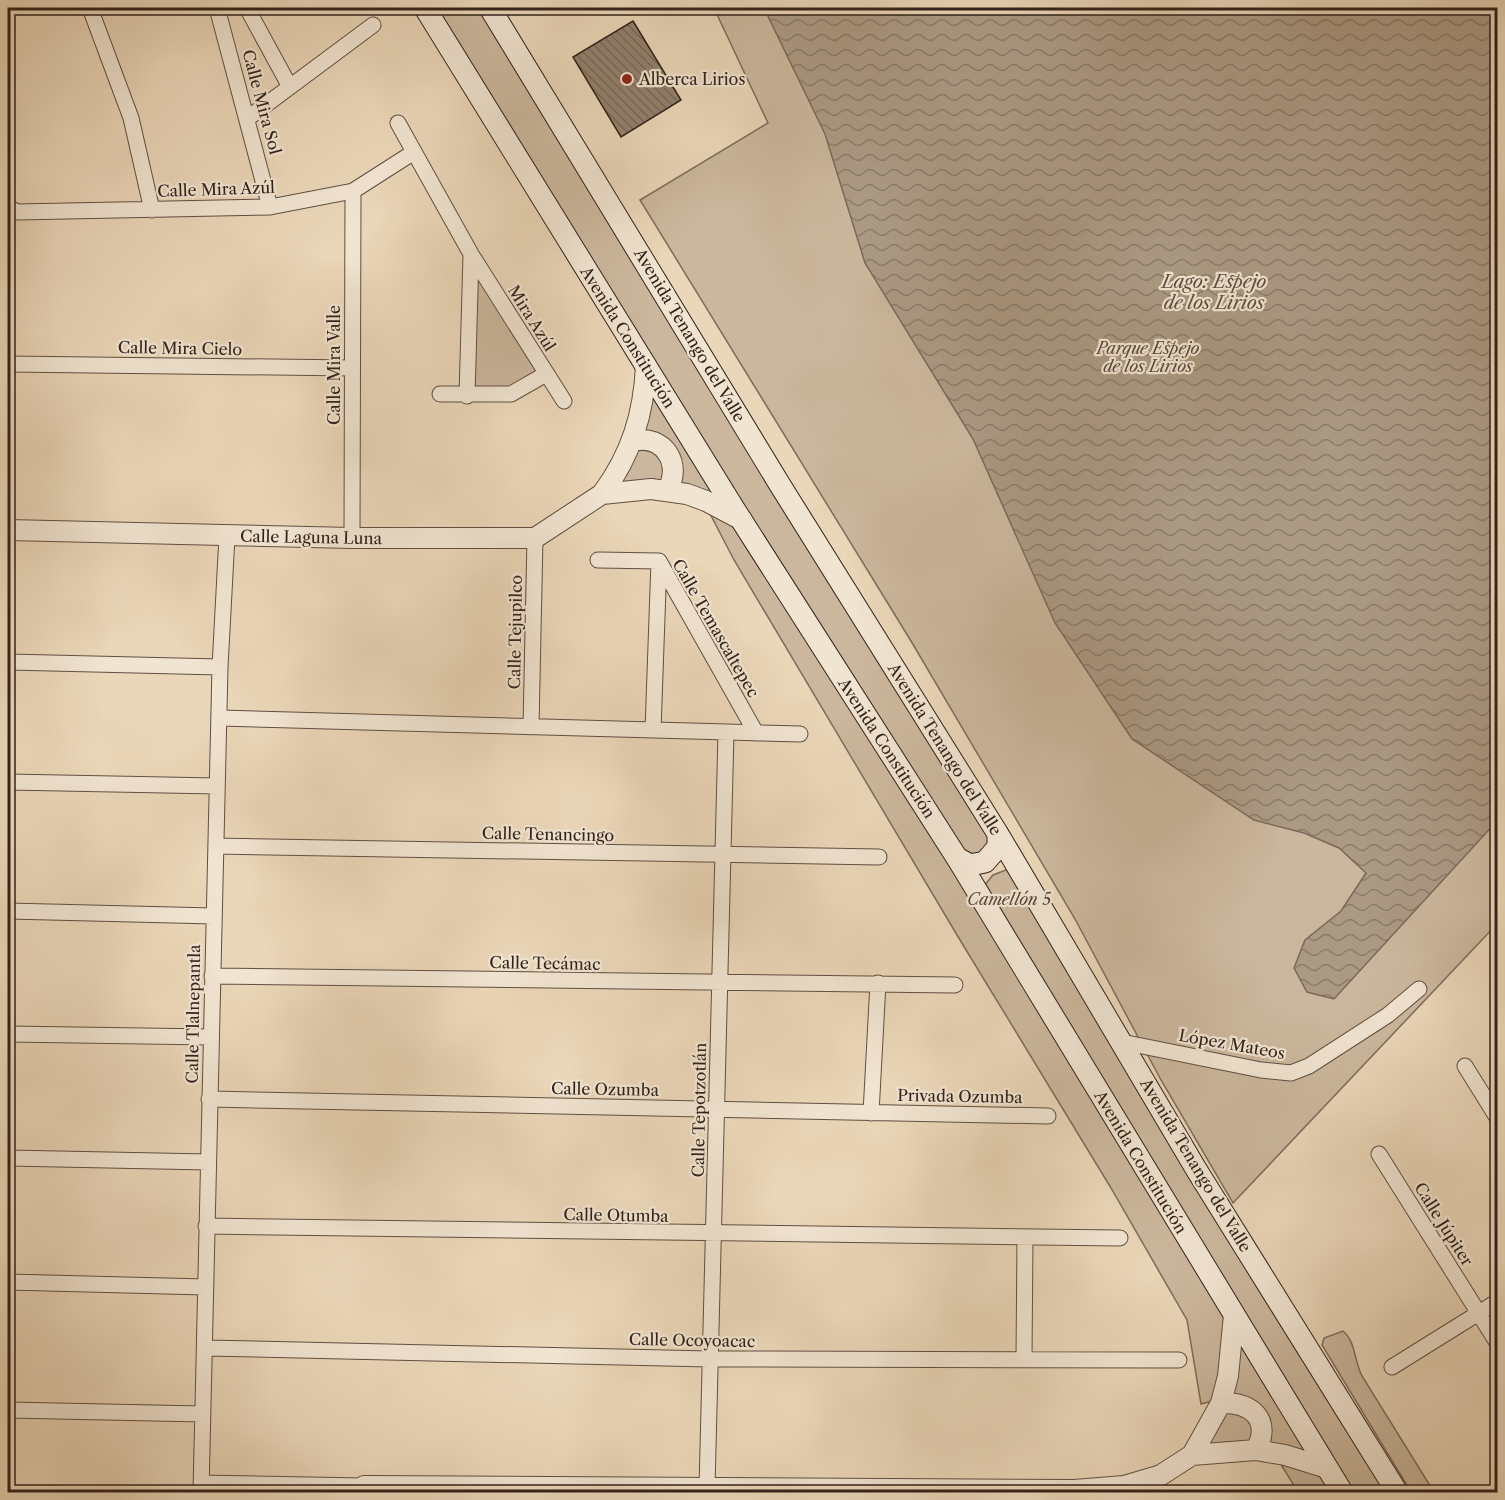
<svg xmlns="http://www.w3.org/2000/svg" width="1505" height="1500" font-family="'Libre Caslon Text',serif">
	<style>
		.park { fill: #cbb79d; stroke: #7e6c5c; stroke-width: 1.5 }
		.water { fill: url(#water-waves); stroke: #7b6959; stroke-width: 1.5 }
		.building { fill: url(#building-back-hatch); stroke: #32221b; stroke-width: 1.5 }
		.lines { fill: none; stroke-linecap: round; stroke-linejoin: round }
		.minor-casing { stroke: #604f42; stroke-width: 17 }
		.tertiary-casing { stroke: #604f42; stroke-width: 22 }
		.secondary-casing { stroke: #32221b; stroke-width: 23 }
		.minor { stroke: #f1e4d1; stroke-width: 15 }
		.tertiary { stroke: #f1e4d1; stroke-width: 20 }
		.secondary { stroke: #f1e4d1; stroke-width: 21 }
		.poi-dot { fill: #8f2418; stroke: #f1e4d1; stroke-width: 2 }
		.labels { text-anchor: middle; stroke-width: 4.5; stroke-linejoin: round; paint-order: stroke }
		.poi-label { font-size: 16px; fill: #32221b; stroke: #f1e4d1; text-anchor: start }
		.street-label { font-size: 16px; fill: #32221b; stroke: #f1e4d1 }
		.park-label { font-size: 16px; font-style: italic; fill: #58473c; stroke: #f1e4d1 }
		.water-label { font-size: 18px; font-style: italic; fill: #5c4c3f; stroke: #f1e4d1 }
	</style>
	<defs>
		<pattern id="water-waves" width="16" height="10" patternUnits="userSpaceOnUse" patternTransform="scale(1.5)"><rect width="16" height="10" fill="#ab9983"/><path d="M0 5q4-4 8 0t8 0" fill="none" stroke="#8c7c6a"/></pattern>
		<pattern id="building-back-hatch" width="6" height="6" patternUnits="userSpaceOnUse" patternTransform="scale(1.5)"><rect width="6" height="6" fill="#92806d"/><path d="M-1 5l2 2M0 0l6 6M5-1l2 2" fill="none" stroke="#786859"/></pattern>
	</defs>
	<rect width="100%" height="100%" fill="#ead6b8"/>
	<filter id="stains"><feTurbulence type="fractalNoise" baseFrequency=".00333" numOctaves="4"/><feColorMatrix values="0 0 0 0 .2 0 0 0 0 .09 0 0 0 0 .02 0 0 0 .5 -.17"/></filter>
	<radialGradient id="worn" r=".72"><stop offset=".6" stop-color="#630" stop-opacity="0"/><stop offset="1" stop-color="#630" stop-opacity=".3"/></radialGradient>
	<!-- park -->
	<path class="park" d="M428 8H488L997 835 971 863Z
		M714 8H1497V924L1233 1203 1161 1080 1075 919 911 641 640 200 768 123Z
		M475 266 541 373 511 392 472 393Z
		M650 379 728 508 675 485 676 476 638 435Z
		M635 446 665 456 664 486H615Z
		M706 506 739 524 1230 1316 1217 1400 1201 1404 1187 1320 1111 1188 960 940 734 560Z
		M1006 870 1011 871 1396 1492H1344L984 886 993 875Z
		M1238 1330 1318 1461 1263 1448 1265 1426 1230 1398Z
		M1343 1331C1356 1342 1354 1361 1362 1376L1434 1492H1411L1322 1345 1324 1338Z
		M1246 1409 1259 1441 1209 1451 1203 1441 1220 1411Z
		M1277 1458 1325 1474 1337 1492H1298Z"/>
	<!-- water -->
	<path class="water" d="M764 8H1497V821L1334 999 1307 992 1294 968 1305 940 1341 911 1366 873 1339 848 1304 833 1254 820 1132 739 1055 623 973 439 865 263 825 134Z"/>
	<!-- building -->
	<path class="building" d="M633 21 681 100 621 137 573 57Z"/>
	<g class="lines">
		<!-- minor casing -->
		<g class="minor-casing">
			<path id="minor" d="M90 8 131 118 152 210
				M217 8 270 207
				M247 8 290 87
				M248 118 373 25
				M398 123 471 254 564 401
				M8 207 17 212 270 207 353 191 414 152
				M8 364 352 368
				M440 394H511L546 374
				M467 396 471 255
				M352 538 353 191
				M598 560 659 561
				M659 561 756 733
				M8 662 220 667
				M219 718 800 734
				M531 727 535 538
				M653 730 659 561
				M8 782 217 786
				M216 846 879 857
				M8 911 214 916
				M212 976 955 985
				M8 1034 211 1037
				M1122 1042 1261 1070 1291 1073 1309 1066 1388 1015 1419 989
				M1465 1066 1498 1119
				M209 1099 1048 1116
				M871 1113 878 983
				M1379 1154 1498 1344
				M8 1158 208 1162
				M206 1226 1120 1238
				M8 1282 205 1287
				M205 1348 710 1359 1179 1360
				M1024 1359 1025 1237
				M1392 1367 1498 1301
				M8 1410 202 1414
				M201 1483 364 1486
				M707 1488 726 733
				M201 1492 220 667 227 536"/>
		</g>
		<!-- tertiary casing -->
		<g class="tertiary-casing">
			<path id="tertiary" d="M633 441C664 434 683 464 667 491
				M602 494C631 455 644 414 646 365
				M8 530 352 538H535L602 494 651 489 687 494 706 501 742 520
				M1221 1403C1252 1402 1272 1420 1256 1450
				M1192 1455 1221 1403 1228 1376 1234 1315
				M363 1492 364 1486 1074 1490 1124 1486 1161 1475 1192 1455 1256 1450 1285 1455 1327 1468"/>
		</g>
		<!-- secondary casing -->
		<g class="secondary-casing">
			<path id="secondary" d="M425 8 733 507 957 858 1342 1492
				M490 8 780 485 998 834 1196 1169 1397 1492
				M957 858 970 865 985 862 998 847V834"/>
		</g>
		<!-- minor -->
		<use href="#minor" class="minor"/>
		<!-- tertiary -->
		<use href="#tertiary" class="tertiary"/>
		<!-- secondary -->
		<use href="#secondary" class="secondary"/>
	</g>
	<!-- markers -->
	<circle class="poi-dot" cx="627" cy="79" r="6"/>
	<g class="labels">
		<!-- poi labels -->
		<g class="poi-label">
			<text x="639" y="85">Alberca Lirios</text>
		</g>
		<!-- street labels -->
		<g class="street-label">
			<text transform="translate(262 102) rotate(75)" y="6">Calle Mira Sol</text>
			<text transform="translate(216 189) rotate(-2)" y="6">Calle Mira Azúl</text>
			<text transform="translate(532 318) rotate(58)" y="6">Mira Azúl</text>
			<text transform="translate(690 335) rotate(59)" y="6">Avenida Tenango del Valle</text>
			<text transform="translate(628 337) rotate(58)" y="6">Avenida Constitución</text>
			<text transform="translate(180 348) rotate(1)" y="6">Calle Mira Cielo</text>
			<text transform="translate(334 365) rotate(-90)" y="6">Calle Mira Valle</text>
			<text transform="translate(311 537) rotate(1)" y="6">Calle Laguna Luna</text>
			<text transform="translate(716 628) rotate(60)" y="6">Calle Temascaltepec</text>
			<text transform="translate(515 632) rotate(-89)" y="6">Calle Tejupilco</text>
			<text transform="translate(887 748) rotate(57)" y="6">Avenida Constitución</text>
			<text transform="translate(945 749) rotate(58)" y="6">Avenida Tenango del Valle</text>
			<text transform="translate(548 834) rotate(1)" y="6">Calle Tenancingo</text>
			<text transform="translate(545 963) rotate(1)" y="6">Calle Tecámac</text>
			<text transform="translate(193 1014) rotate(-89)" y="6">Calle Tlalnepantla</text>
			<text transform="translate(1232 1044) rotate(10)" y="6">López Mateos</text>
			<text transform="translate(605 1089) rotate(1)" y="6">Calle Ozumba</text>
			<text transform="translate(960 1096) rotate(1)" y="6">Privada Ozumba</text>
			<text transform="translate(699 1110) rotate(-89)" y="6">Calle Tepotzotlán</text>
			<text transform="translate(1141 1162) rotate(59)" y="6">Avenida Constitución</text>
			<text transform="translate(1196 1165) rotate(59)" y="6">Avenida Tenango del Valle</text>
			<text transform="translate(616 1215) rotate(1)" y="6">Calle Otumba</text>
			<text transform="translate(1444 1224) rotate(58)" y="6">Calle Júpiter</text>
			<text transform="translate(692 1340) rotate(1)" y="6">Calle Ocoyoacac</text>
		</g>
		<!-- park labels -->
		<g class="park-label">
			<text x="1148" y="354">Parque Espejo<tspan x="1148" dy="18">de los Lirios</tspan></text>
			<text x="1009" y="905">Camellón 5</text>
		</g>
		<!-- water labels -->
		<g class="water-label">
			<text x="1214" y="288">Lago: Espejo<tspan x="1214" dy="21">de los Lirios</tspan></text>
		</g>
	</g>
	<!-- margin -->
	<rect width="1505" height="1500" fill="none" stroke="#ead6b8" stroke-width="30"/>
	<rect x="9" y="9" width="1487" height="1482" fill="none" stroke="#32221b" stroke-width="3"/>
	<rect x="15" y="15" width="1475" height="1470" fill="none" stroke="#32221b" stroke-width="1.5"/>
	<rect width="100%" height="100%" filter="url(#stains)"/>
	<rect width="100%" height="100%" fill="url(#worn)"/>
</svg>
